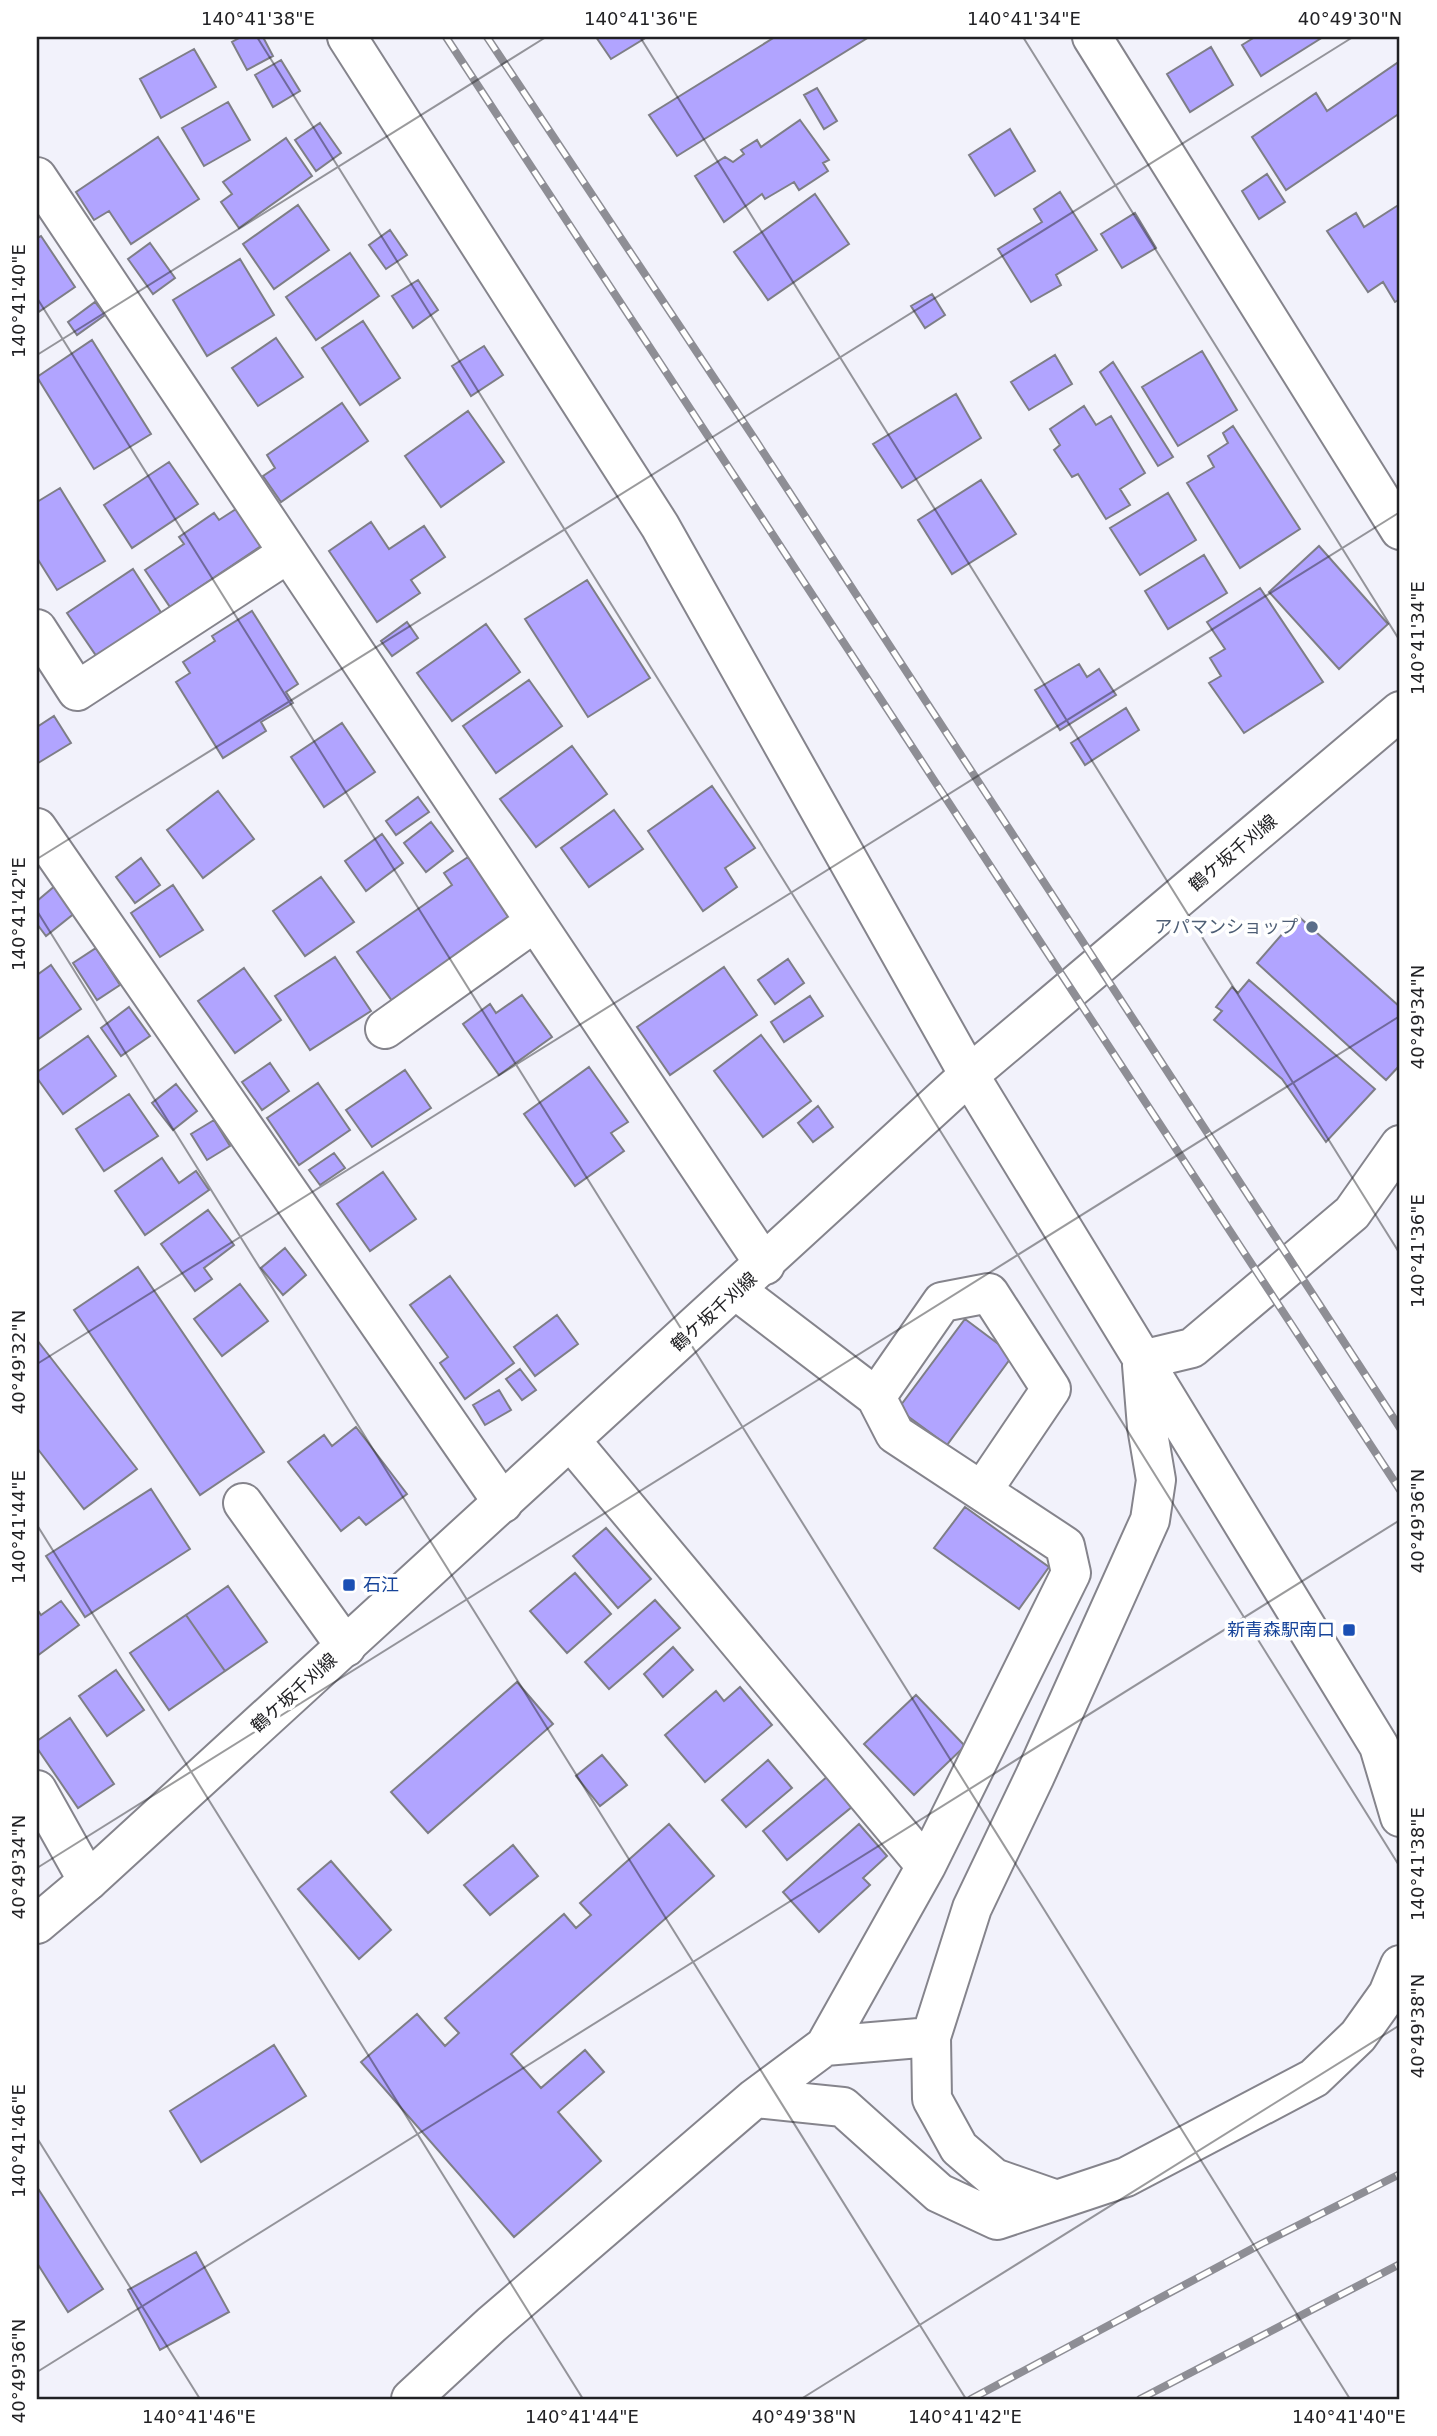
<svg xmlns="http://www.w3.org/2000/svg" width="1437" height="2436" font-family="'DejaVu Sans','Noto Sans JP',sans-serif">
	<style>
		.building { fill: #b1a4ff; stroke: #7e7e86; stroke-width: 2 }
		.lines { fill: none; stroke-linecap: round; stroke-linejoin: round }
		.minor-casing { stroke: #85848c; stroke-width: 42 }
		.major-casing { stroke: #85848c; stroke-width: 42 }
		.minor { stroke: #fff; stroke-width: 38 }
		.major { stroke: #fff; stroke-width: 38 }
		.rail-casing { stroke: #8e8e95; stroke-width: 8 }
		.rail { stroke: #fff; stroke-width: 5; stroke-dasharray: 16; stroke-linecap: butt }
		.ticks { fill: none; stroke: #212124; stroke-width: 2; stroke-opacity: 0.45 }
		.service-dot { fill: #5c6f8a; stroke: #fff; stroke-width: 2.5 }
		.transit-dot { fill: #1a4fb4; stroke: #fff; stroke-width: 2.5 }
		.labels { text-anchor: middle; stroke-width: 7; stroke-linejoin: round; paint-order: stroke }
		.street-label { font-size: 18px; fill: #212124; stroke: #fff }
		.service-label { font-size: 18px; fill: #4e5e75; stroke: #fff; text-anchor: end }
		.transit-label { font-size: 18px; fill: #164399; stroke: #fff; text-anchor: start }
		.neatline { fill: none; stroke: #212124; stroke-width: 2.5 }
		.ticks-label { font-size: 18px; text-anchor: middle; fill: #212124 }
	</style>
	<rect width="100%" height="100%" fill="#f2f2fb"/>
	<!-- building -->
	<path class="building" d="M241 37H263L273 56 247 70 232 42Z
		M596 37H647L611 59Z
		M775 37H869L677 156 649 115Z
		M1255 37H1323L1261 76 1242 45Z
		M1211 47 1233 85 1190 112 1167 74Z
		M194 49 216 87 161 118 140 79Z
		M281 60 300 91 273 107 255 75Z
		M1400 61V113L1286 190 1252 137 1316 93 1327 111Z
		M817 88 837 121 824 129 804 95Z
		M228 102 250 140 204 166 182 128Z
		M800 120 829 160 823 163 828 171 799 190 794 182 765 199 762 194 724 222 695 176 725 157 733 162 744 154 741 150 757 140 761 147Z
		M320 123 341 153 316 171 295 140Z
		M1010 129 1035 171 995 196 969 155Z
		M158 137 199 199 131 244 109 211 94 220 76 192Z
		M286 138 312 176 239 228 221 202 232 194 223 182Z
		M1267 174 1285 202 1259 219 1242 191Z
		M1060 192 1097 250 1056 275 1061 285 1031 302 998 249 1042 222 1034 209Z
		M815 194 849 244 768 300 734 252Z
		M1400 204V299L1395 302 1383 282 1368 292 1327 231 1356 213 1364 227Z
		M298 205 329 250 274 289 243 244Z
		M1135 213 1156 248 1122 268 1101 234Z
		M390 230 407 255 386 269 369 245Z
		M41 236 75 287 37 313V238Z
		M150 243 175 278 153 294 128 259Z
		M350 253 379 296 316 340 286 297Z
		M240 259 274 315 207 356 173 300Z
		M418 280 438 310 413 328 392 296Z
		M932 294 945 315 925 328 911 306Z
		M95 302 105 315 77 335 68 322Z
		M363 321 400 378 360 405 322 348Z
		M276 338 303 377 258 406 232 368Z
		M92 340 151 434 94 469 37 377Z
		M484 346 503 375 471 396 452 366Z
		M1202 351 1237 410 1178 446 1142 387Z
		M1055 355 1072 384 1029 410 1011 382Z
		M1113 362 1173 457 1158 466 1100 372Z
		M956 394 981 438 902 488 873 444Z
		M342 403 368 441 281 502 263 476 275 468 267 455Z
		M1084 406 1096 425 1111 416 1145 473 1120 489 1130 505 1106 519 1078 474 1072 477 1054 450 1060 445 1050 429Z
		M468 411 504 462 441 507 405 456Z
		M1233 426 1300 529 1240 568 1187 483 1214 467 1208 456 1228 443 1223 433Z
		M169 462 198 504 132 548 104 505Z
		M981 480 1016 534 952 574 918 520Z
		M60 488 105 561 57 590 37 558V502Z
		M1168 493 1196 540 1140 575 1110 528Z
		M236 509 261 546 170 607 145 570 184 544 179 537 214 513 219 520Z
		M371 522 389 549 424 526 445 557 411 580 420 593 377 622 329 551Z
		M1319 546 1388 624 1339 669 1269 592Z
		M1204 555 1227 593 1168 629 1145 591Z
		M133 569 162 614 97 657 67 613Z
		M587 580 650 678 588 717 525 619Z
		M1260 588 1323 682 1244 733 1209 683 1221 676 1210 658 1225 649 1207 622Z
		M252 611 298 684 286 692 293 703 261 722 266 731 223 758 176 682 190 673 183 662 215 641 212 636Z
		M407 622 418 638 392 656 381 641Z
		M486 624 520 672 452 721 417 673Z
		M1079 664 1087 677 1099 669 1116 695 1060 730 1035 690Z
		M529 680 562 726 496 773 463 726Z
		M1126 708 1139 730 1085 765 1071 743Z
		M54 716 71 743 38 763 37 727Z
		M342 723 375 772 324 807 291 757Z
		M572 746 607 794 536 847 500 799Z
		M712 786 755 848 725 868 737 887 703 911 648 831Z
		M218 791 254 839 203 878 167 830Z
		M418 797 429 812 396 835 386 821Z
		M614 810 643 849 589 887 561 848Z
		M431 822 453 851 426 872 404 843Z
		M382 834 403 863 366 891 345 861Z
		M468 857 513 921 395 1005 357 952 452 885 444 873Z
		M141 858 160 885 135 903 116 877Z
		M321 877 354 922 305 956 273 911Z
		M56 885 76 912 46 936 37 924V901Z
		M173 885 203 930 160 957 131 913Z
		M1298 916 1400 1007V1065L1386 1080 1257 963Z
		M96 948 120 985 97 1000 73 963Z
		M335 957 371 1011 310 1050 275 996Z
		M788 959 804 983 775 1004 758 980Z
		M51 965 81 1009 37 1040V975Z
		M724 967 757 1015 670 1075 637 1027Z
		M244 968 281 1020 235 1053 198 1001Z
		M1249 980 1375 1089 1326 1142 1282 1079 1214 1020 1222 1011 1216 1007 1232 987 1238 993Z
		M522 995 552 1037 499 1075 463 1024 490 1004 496 1013Z
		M810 996 823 1016 784 1042 771 1022Z
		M129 1007 150 1036 121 1056 101 1028Z
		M761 1035 811 1101 763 1137 714 1071Z
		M88 1036 116 1076 63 1114 37 1078V1072Z
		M270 1063 289 1091 262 1110 242 1082Z
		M589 1067 628 1122 611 1133 624 1151 575 1186 524 1114Z
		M405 1070 431 1108 372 1147 346 1110Z
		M318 1083 350 1130 299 1165 267 1118Z
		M176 1084 197 1111 173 1130 152 1103Z
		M129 1094 158 1136 104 1171 76 1129Z
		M818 1106 833 1127 813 1142 798 1123Z
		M214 1120 230 1146 207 1160 191 1134Z
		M334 1153 345 1168 320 1185 309 1170Z
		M162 1158 179 1183 196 1171 209 1190 145 1235 115 1191Z
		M383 1172 416 1219 370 1251 337 1204Z
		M208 1210 234 1245 204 1268 212 1279 195 1291 161 1244Z
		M285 1248 306 1275 283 1295 261 1268Z
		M138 1267 264 1452 200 1495 74 1310Z
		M450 1276 514 1363 465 1399 440 1363 448 1357 410 1305Z
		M240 1284 268 1321 222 1356 194 1319Z
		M557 1315 578 1344 535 1376 514 1347Z
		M965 1319 1013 1355 947 1445 898 1409Z
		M37 1340 137 1469 84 1509 37 1448Z
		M520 1369 536 1390 522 1400 506 1379Z
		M499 1390 511 1410 485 1425 473 1405Z
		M356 1427 407 1494 366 1525 359 1517 341 1531 288 1462 324 1435 332 1446Z
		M151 1489 190 1549 85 1617 46 1556Z
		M965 1507 1049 1567 1019 1609 934 1548Z
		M606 1528 651 1579 618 1608 573 1556Z
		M575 1573 611 1614 567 1653 530 1611Z
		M228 1586 267 1642 225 1671 186 1615Z
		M655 1600 680 1628 609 1689 585 1662Z
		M61 1601 79 1625 37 1656V1609L41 1615Z
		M186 1615 225 1671 169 1710 130 1653Z
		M673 1647 693 1670 663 1697 644 1674Z
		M116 1670 144 1710 107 1736 79 1696Z
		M517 1682 553 1724 428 1833 391 1792Z
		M740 1687 772 1725 705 1782 665 1735 716 1691 724 1701Z
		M916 1695 965 1746 914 1795 864 1744Z
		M70 1718 114 1784 78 1808 37 1748V1741Z
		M602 1755 627 1785 600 1806 576 1776Z
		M768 1760 792 1788 746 1827 722 1800Z
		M828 1776 853 1806 787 1860 763 1831Z
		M669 1824 714 1876 511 2054 541 2088 585 2050 604 2072 558 2112 601 2161 514 2237 361 2062 417 2014 445 2046 459 2033 445 2018 564 1914 576 1928 591 1915 580 1903Z
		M859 1824 887 1856 863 1878 870 1885 819 1932 783 1892Z
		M513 1845 538 1876 490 1915 464 1885Z
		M331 1861 391 1930 359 1959 298 1889Z
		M274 2045 306 2096 201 2162 170 2111Z
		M37 2187 103 2289 68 2312 37 2263Z
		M196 2252 229 2312 160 2350 128 2290Z"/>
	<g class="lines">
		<!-- minor casing -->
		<g class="minor-casing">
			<path id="minor" d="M347 37 660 526 969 1075 1379 1746 1400 1817
				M1092 37 1400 530
				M37 177 765 1265
				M37 629 77 691 287 554
				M37 828 503 1503
				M385 1029 535 922
				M737 1291 876 1397 895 1434 1065 1546 1071 1573 926 1866
				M1142 1360 1192 1348 1352 1213 1400 1145
				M1142 1365 1147 1427 1156 1480 1150 1520 1035 1776 972 1908 931 2037 932 2099 959 2148 994 2178 1057 2200 1126 2177 1314 2078 1358 2036 1388 1994 1400 1965
				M876 1397 942 1302 989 1293 1051 1389 982 1491
				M571 1441 926 1866 825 2046
				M243 1503 346 1647
				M37 1790 88 1881
				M755 2098 843 2107 939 2193 997 2220 1057 2200
				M411 2399 491 2325 755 2098 825 2046 931 2037"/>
		</g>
		<!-- major casing -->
		<g class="major-casing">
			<path id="major" d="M37 1924 88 1881 969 1075 1400 711"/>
		</g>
		<!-- minor -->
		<use href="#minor" class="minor"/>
		<!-- major -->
		<use href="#major" class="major"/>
		<!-- rail casing -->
		<g class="rail-casing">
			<path id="rail" d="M446 37 1400 1490
				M487 37 756 441 1400 1428
				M971 2399 1261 2244 1400 2174
				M1140 2399 1400 2264"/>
		</g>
		<!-- rail -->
		<use href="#rail" class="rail"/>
	</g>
	<!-- ticks -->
	<path class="ticks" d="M257 37 1400 1867M640 37 1400 1254M1023 37 1400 641M37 298 1350 2399M37 355 546 37M37 859 1353 37M37 911 966 2399M37 1364 1400 512M37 1525 583 2399M37 1868 1400 1016M37 2138 200 2399M37 2372 1400 1520M801 2399 1400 2025"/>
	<!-- markers -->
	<circle class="service-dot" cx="1312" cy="927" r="7"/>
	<g class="transit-dot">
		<rect x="342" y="1578" width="14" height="14" rx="3.5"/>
		<rect x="1342" y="1623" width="14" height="14" rx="3.5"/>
	</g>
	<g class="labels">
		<!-- street labels -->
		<g class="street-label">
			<text transform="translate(1233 853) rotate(-40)" y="6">鶴ケ坂千刈線</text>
			<text transform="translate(714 1312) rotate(-42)" y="6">鶴ケ坂千刈線</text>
			<text transform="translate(294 1693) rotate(-42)" y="6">鶴ケ坂千刈線</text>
		</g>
		<!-- service labels -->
		<g class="service-label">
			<text x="1298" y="933">アパマンショップ</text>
		</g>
		<!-- transit labels -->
		<g class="transit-label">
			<text x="363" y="1591">石江</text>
			<text x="1335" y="1636" text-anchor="end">新青森駅南口</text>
		</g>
	</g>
	<!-- border -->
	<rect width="1437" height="2436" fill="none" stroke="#ffffff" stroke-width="77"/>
	<rect x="38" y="38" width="1360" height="2360" class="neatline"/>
	<g class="ticks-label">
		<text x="258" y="25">140°41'38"E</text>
		<text x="641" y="25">140°41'36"E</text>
		<text x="1024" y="25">140°41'34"E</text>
		<text x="1350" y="25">40°49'30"N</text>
		<text transform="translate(19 301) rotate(-90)" y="6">140°41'40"E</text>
		<text transform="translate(1418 638) rotate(-90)" y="6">140°41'34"E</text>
		<text transform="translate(19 914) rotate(-90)" y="6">140°41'42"E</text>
		<text transform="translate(1418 1017) rotate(-90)" y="6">40°49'34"N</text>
		<text transform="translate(1418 1251) rotate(-90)" y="6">140°41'36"E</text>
		<text transform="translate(19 1362) rotate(-90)" y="6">40°49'32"N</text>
		<text transform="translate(1418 1521) rotate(-90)" y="6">40°49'36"N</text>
		<text transform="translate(19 1527) rotate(-90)" y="6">140°41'44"E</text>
		<text transform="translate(1418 1864) rotate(-90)" y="6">140°41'38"E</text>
		<text transform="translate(19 1867) rotate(-90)" y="6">40°49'34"N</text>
		<text transform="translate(1418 2026) rotate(-90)" y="6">40°49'38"N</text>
		<text transform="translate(19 2141) rotate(-90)" y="6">140°41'46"E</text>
		<text transform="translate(19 2371) rotate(-90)" y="6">40°49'36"N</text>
		<text x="199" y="2423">140°41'46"E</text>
		<text x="582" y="2423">140°41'44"E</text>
		<text x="804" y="2423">40°49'38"N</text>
		<text x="965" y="2423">140°41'42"E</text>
		<text x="1349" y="2423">140°41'40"E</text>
	</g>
</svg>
